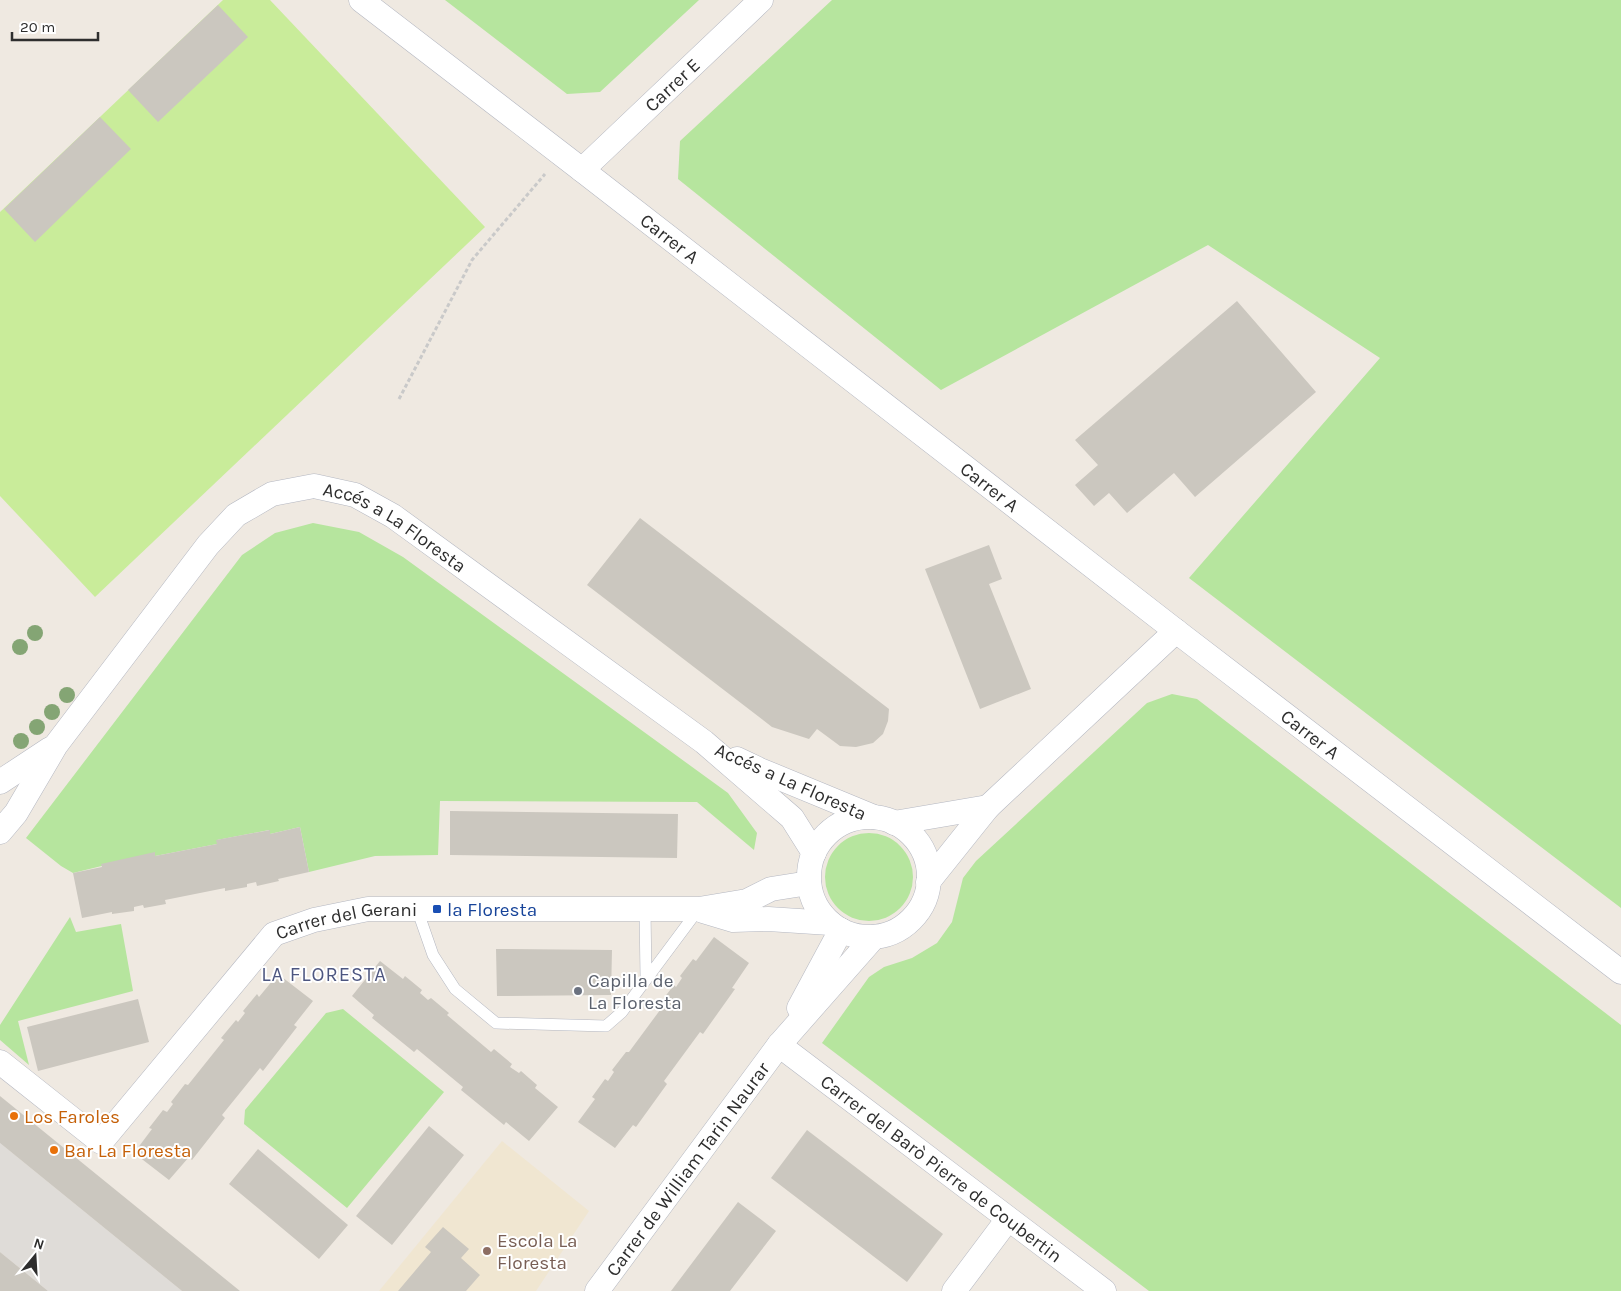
<svg xmlns="http://www.w3.org/2000/svg" width="1621" height="1291" font-family="Karla,sans-serif">
	<style>
		.education { fill: #f0e6d1 }
		.green { fill: #b6e59e }
		.pitch { fill: #c9ec9a }
		.plaza { fill: #dfdcd8 }
		.building { fill: #cbc7bf }
		.lines { fill: none; stroke-linecap: round; stroke-linejoin: round }
		.service-casing { stroke: #b4b7c1; stroke-width: 12 }
		.minor-casing { stroke: #b4b7c1; stroke-width: 25 }
		.path { stroke: #c9c9c9; stroke-width: 3; stroke-dasharray: 4 2.5; stroke-linecap: butt }
		.service { stroke: #fff; stroke-width: 11 }
		.minor { stroke: #fff; stroke-width: 24 }
		.tree { fill: #84a574 }
		.transit-dot { fill: #1a4fb4; stroke: #fff; stroke-width: 2 }
		.worship-dot { fill: #6b7280; stroke: #fff; stroke-width: 2 }
		.food-dot { fill: #e8710a; stroke: #fff; stroke-width: 2 }
		.education-dot { fill: #8d6e63; stroke: #fff; stroke-width: 2 }
		.labels { text-anchor: middle; stroke-width: 4; stroke-linejoin: round; paint-order: stroke }
		.street-label { font-size: 19px; fill: #2e2e2e; stroke: #fff }
		.transit-label { font-size: 19px; fill: #164399; stroke: #fff; text-anchor: start }
		.worship-label { font-size: 19px; fill: #5b616d; stroke: #fff; text-anchor: start }
		.food-label { font-size: 19px; fill: #c56008; stroke: #fff; text-anchor: start }
		.education-label { font-size: 19px; fill: #785e54; stroke: #fff; text-anchor: start }
		.neighbourhood-label { font-size: 20px; letter-spacing: 1px; fill: #4d5680; stroke: #fff }
	</style>
	<rect width="100%" height="100%" fill="#efe9e1"/>
	<!-- education -->
	<path class="education" d="M502 1141 589 1211 536 1291H379Z"/>
	<!-- green -->
	<path class="green" d="M445 0H699L600 92 567 94Z
		M832 0H1621V908L1189 578 1380 358 1208 245 941 390 678 179 680 141Z
		M313 523 359 532 403 557 728 793 757 833 754 850 697 802 440 801 438 855 375 856 309 872 300 827 270 834 269 830 217 840V844L155 856V853L73 873 61 866 26 838 242 555 275 533Z
		M1172 694 1197 699 1621 1025V1291H1149L822 1043 869 977 884 967 912 958 937 943 952 922 963 878 976 861 1147 703Z
		M825 877a44 44 0 1 1 88 0a44 44 0 1 1-88 0Z
		M70 917 76 932 121 924 133 991 18 1021 29 1065 0 1040V1025Z
		M343 1009 444 1092 347 1208 244 1124 245 1110 326 1013Z"/>
	<!-- pitch -->
	<path class="pitch" d="M223 0H270L485 227 95 597 0 496V212Z"/>
	<!-- plaza -->
	<path class="plaza" d="M0 1143 182 1291H48L0 1252Z"/>
	<!-- building -->
	<path class="building" d="M218 5 248 37 158 122 128 90Z
		M100 117 131 149 35 242 4 209Z
		M1237 301 1316 392 1195 497 1174 473 1127 513 1109 493 1094 506 1075 485 1098 465 1075 440Z
		M640 518 889 709 888 721 883 734 873 743 856 747 840 746 817 729 809 739 772 727 587 585Z
		M989 545 1002 579 989 584 1031 689 980 709 925 569Z
		M450 811 678 814 677 858 450 855Z
		M300 827 309 872 278 879 279 881 257 886 256 882 247 884V887L225 891V888L165 900 166 904 144 908 143 905 134 907V911L112 914V912L82 918 73 873 102 867 101 864 155 852V856L217 844 216 840 270 830V834Z
		M714 937 749 963 732 988 735 989 703 1034 700 1032 664 1081 667 1084 636 1127 633 1125 615 1148 578 1122 595 1099 592 1097 605 1079 608 1081 614 1072 612 1070 626 1052H629L663 1006 660 1003 674 985 676 987 682 978 680 976 693 959 696 961Z
		M496 949 612 950 611 995 497 996Z
		M380 961 403 979 405 976 422 990 420 993 428 1000 431 998 449 1013 447 1015 491 1052 494 1049 512 1064 510 1067 519 1073 521 1071 537 1085 535 1088 558 1107 529 1141 506 1122 504 1125 461 1090 463 1087 417 1049 414 1052 372 1018 374 1015 352 996Z
		M278 974 313 1001 294 1025 297 1027 263 1071 260 1068 222 1115 225 1118 192 1160 189 1157 169 1180 134 1153 152 1129 149 1128 163 1110 167 1112 173 1104 171 1102 185 1084 188 1085 224 1040 221 1038 236 1020 238 1022 245 1013 243 1011 257 994 259 997Z
		M138 999 149 1042 38 1071 27 1027Z
		M0 1096 240 1291H182L0 1143Z
		M429 1126 464 1155 392 1245 356 1216Z
		M807 1130 943 1234 907 1282 771 1178Z
		M258 1149 348 1225 319 1259 229 1184Z
		M738 1202 776 1231 730 1291H671Z
		M443 1227 469 1249 461 1258 480 1275 466 1291H398L431 1252 425 1247Z
		M0 1252 48 1291H0Z"/>
	<g class="lines">
		<!-- service casing -->
		<g class="service-casing">
			<path id="service" d="M417 909 433 955 455 989 496 1023 606 1026 622 1012 698 910
				M645 909 646 978"/>
		</g>
		<!-- minor casing -->
		<g class="minor-casing">
			<g id="minor">
				<path id="s1" d="M361 0 582 170 1176 631 1621 972"/>
				<path id="s2" d="M582 170 761 0"/>
				<path d="M737 759 760 770 874 817"/>
				<path d="M0 782 50 749"/>
				<circle cx="869" cy="877" r="60"/>
				<path d="M894 823 988 807"/>
				<path id="s3" d="M0 832 16 813 56 745 208 545 236 515 272 494 314 486 355 495 393 516 704 742 792 818 814 853"/>
				<path d="M928 882 988 807 1176 631"/>
				<path d="M703 911 733 920 768 919 830 923"/>
				<path d="M799 1008 841 930"/>
				<path id="s4" d="M779 1045 1104 1291"/>
				<path id="s5" d="M0 1062 101 1142 274 934 314 920 368 909H699L747 901 771 889 809 883"/>
				<path id="s6" d="M597 1291 779 1045 874 937"/>
				<path d="M954 1291 1008 1219"/>
			</g>
		</g>
		<!-- path -->
		<path class="path" d="M399 399 472 260 545 174"/>
		<!-- service -->
		<use href="#service" class="service"/>
		<!-- minor -->
		<use href="#minor" class="minor"/>
	</g>
	<!-- trees -->
	<g class="tree">
		<circle cx="35" cy="633" r="8"/>
		<circle cx="20" cy="647" r="8"/>
		<circle cx="67" cy="695" r="8"/>
		<circle cx="52" cy="712" r="8"/>
		<circle cx="37" cy="727" r="8"/>
		<circle cx="21" cy="741" r="8"/>
	</g>
	<!-- markers -->
	<rect class="transit-dot" x="432" y="904" width="10" height="10" rx="2.5"/>
	<circle class="worship-dot" cx="578" cy="991" r="5"/>
	<g class="food-dot">
		<circle cx="14" cy="1116" r="5"/>
		<circle cx="54" cy="1150" r="5"/>
	</g>
	<circle class="education-dot" cx="487" cy="1251" r="5"/>
	<g class="labels">
		<!-- street labels -->
		<g class="street-label">
			<text dy="7" stroke="none"><textPath href="#s2" startOffset="124">Carrer E</textPath></text>
			<text dy="7" stroke="none"><textPath href="#s1" startOffset="390">Carrer A</textPath></text>
			<text dy="7" stroke="none"><textPath href="#s1" startOffset="795">Carrer A</textPath></text>
			<text dy="7" stroke="none"><textPath href="#s3" startOffset="572">Accés a La Floresta</textPath></text>
			<text dy="7" stroke="none"><textPath href="#s1" startOffset="1200">Carrer A</textPath></text>
			<text transform="translate(791 781) rotate(24)" y="7">Accés a La Floresta</text>
			<text dy="7" stroke="none"><textPath href="#s5" startOffset="474">Carrer del Gerani</textPath></text>
			<text dy="7" stroke="none"><textPath href="#s6" startOffset="152">Carrer de William Tarin Naurar</textPath></text>
			<text dy="7" stroke="none"><textPath href="#s4" startOffset="204">Carrer del Barò Pierre de Coubertin</textPath></text>
		</g>
		<!-- transit labels -->
		<g class="transit-label">
			<text x="447" y="916">la Floresta</text>
		</g>
		<!-- worship labels -->
		<g class="worship-label">
			<text x="588" y="987">Capilla de<tspan x="588" dy="22">La Floresta</tspan></text>
		</g>
		<!-- food labels -->
		<g class="food-label">
			<text x="24" y="1123">Los Faroles</text>
			<text x="64" y="1157">Bar La Floresta</text>
		</g>
		<!-- education labels -->
		<g class="education-label">
			<text x="497" y="1247">Escola La<tspan x="497" dy="22">Floresta</tspan></text>
		</g>
		<!-- neighbourhood labels -->
		<g class="neighbourhood-label">
			<text x="324" y="981">LA FLORESTA</text>
		</g>
	</g>
	<!-- north arrow -->
	<g transform="translate(35 1256) rotate(18)" stroke="#ffffff" stroke-width="4" paint-order="stroke">
	<path d="M0-4L9 19L0 12L-9 19Z" fill="#2e2e2e"/>
	<text y="-8" font-size="14" font-weight="bold" text-anchor="middle" fill="#2e2e2e">N</text>
	</g>
	<!-- scale -->
	<path d="M12 32v8h86v-8" fill="none" stroke="#2e2e2e" stroke-width="2.5"/>
	<text x="20" y="32" font-size="15" fill="#2e2e2e" stroke="#ffffff" stroke-width="4" paint-order="stroke">20 m</text>
</svg>
